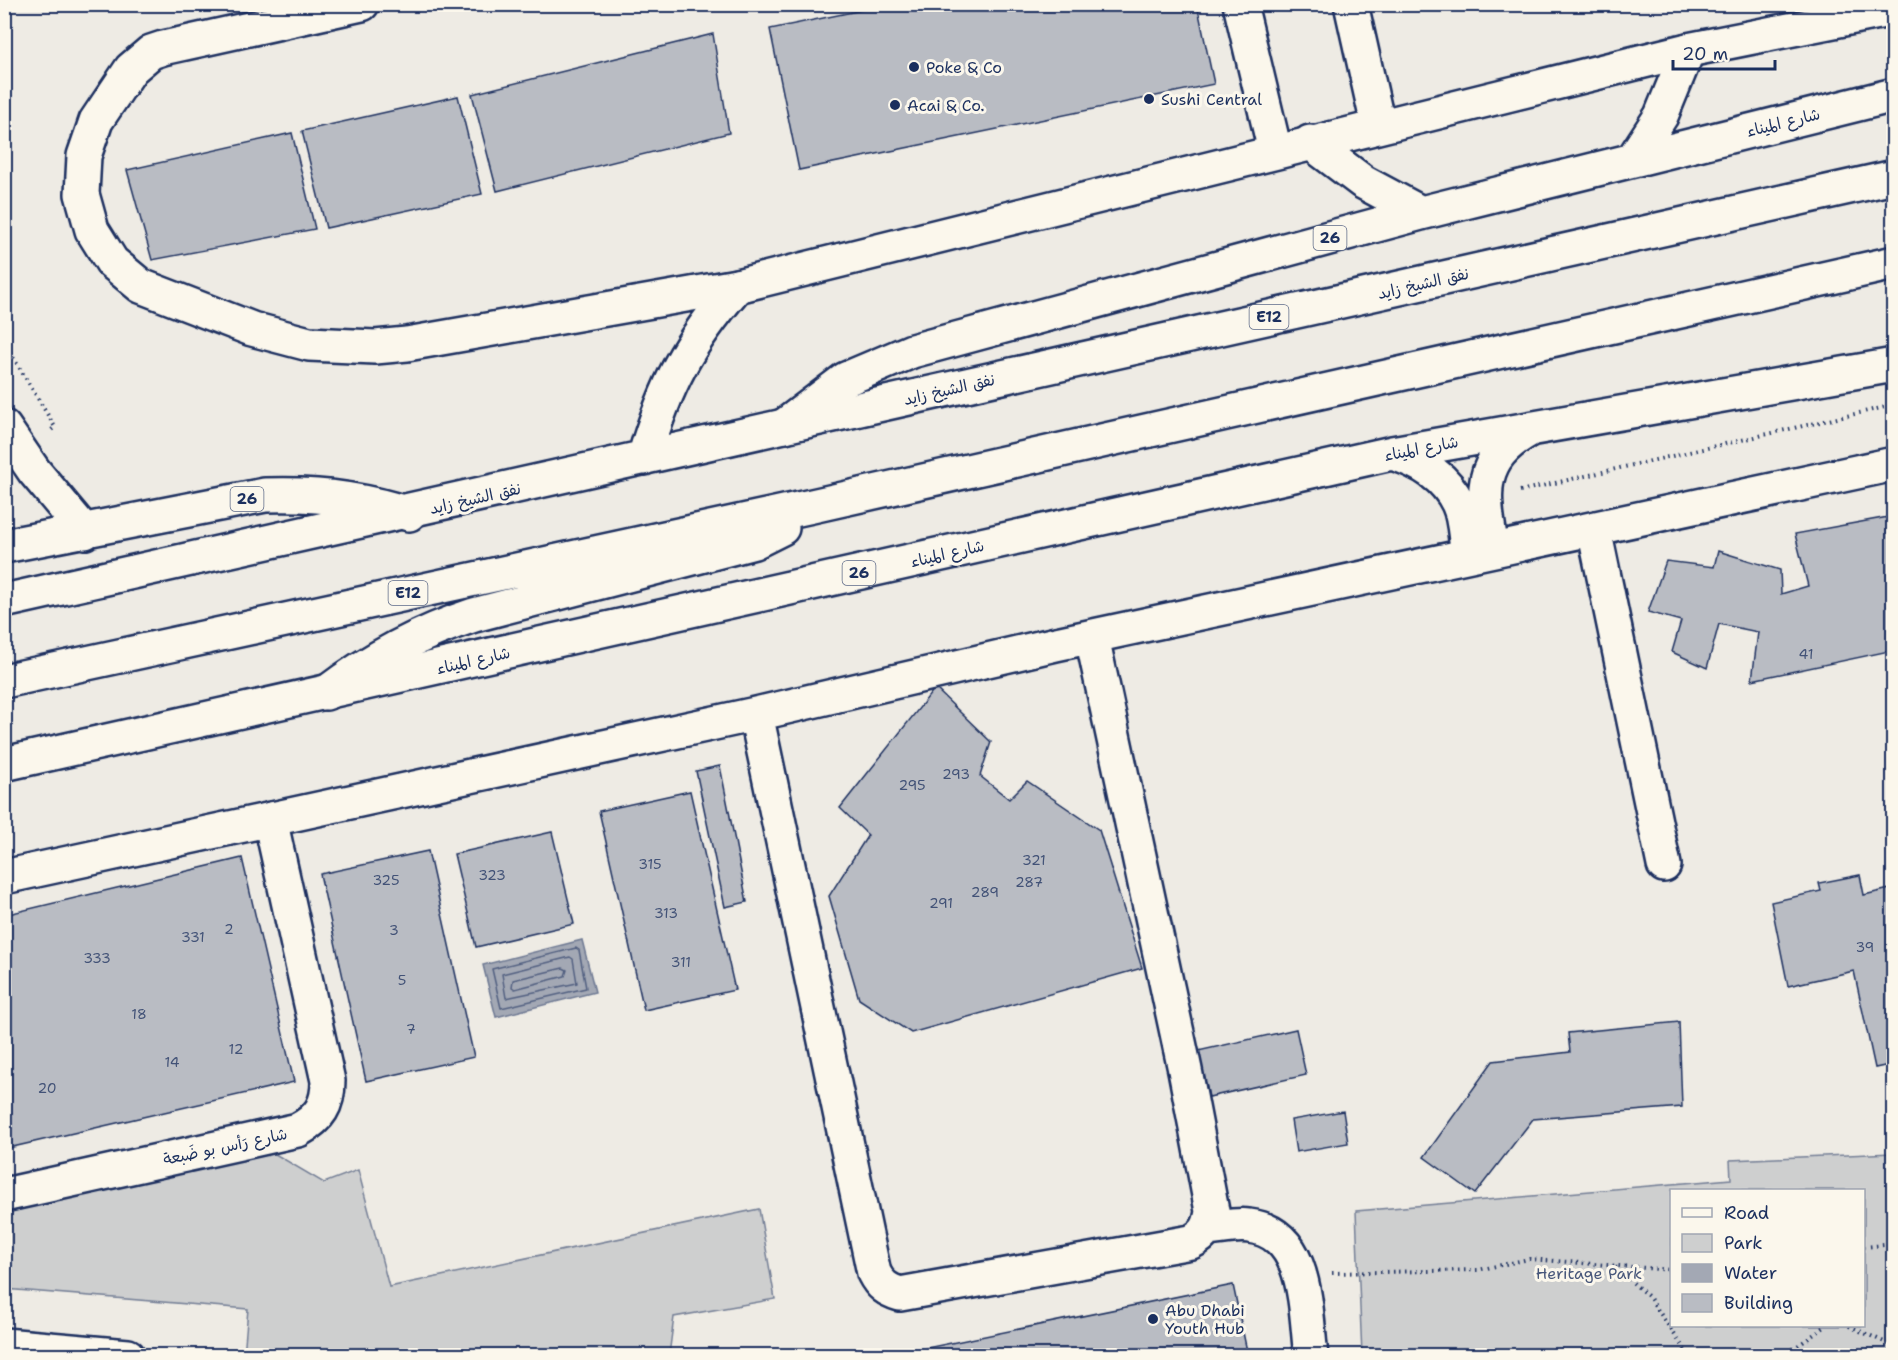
<svg xmlns="http://www.w3.org/2000/svg" width="1898" height="1360" font-family="'Shantell Sans','Playpen Sans Arabic',sans-serif">
	<style>
		.green { fill: #cecfcf; stroke: #747f96; stroke-width: 1.5; fill-rule: evenodd }
		.water { fill: #a3a8b4; stroke: #6d7892; stroke-width: 1.5 }
		.lines { fill: none; stroke-linecap: round; stroke-linejoin: round }
		.shore { stroke: #515f80; stroke-width: 1.5 }
		.building { fill: #b9bcc3; stroke: #1b2f5e; stroke-width: 1.5 }
		.minor-casing { stroke: #1b2f5e; stroke-width: 38 }
		.major-casing { stroke: #1b2f5e; stroke-width: 38 }
		.highway-casing { stroke: #1b2f5e; stroke-width: 38 }
		.path { stroke: #1b2f5e; stroke-width: 4; stroke-dasharray: 1.5 4.5; stroke-linecap: butt }
		.minor { stroke: #fbf7ec; stroke-width: 33 }
		.major { stroke: #fbf7ec; stroke-width: 33 }
		.highway { stroke: #fbf7ec; stroke-width: 33 }
		.poi-dot { fill: #1b2f5e; stroke: #fbf7ec; stroke-width: 2 }
		.labels { text-anchor: middle; stroke-width: 6; stroke-linejoin: round; paint-order: stroke }
		.number-label { font-size: 14px; fill: #425277 }
		.shield { fill: #fbf7ec; stroke: #5e6b89; stroke-width: 1.5 }
		.shield-label { font-size: 15px; font-weight: bold; fill: #1b2f5e }
		.poi-label { font-size: 16px; fill: #1b2f5e; stroke: #fbf7ec; text-anchor: start }
		.street-label { font-size: 16px; fill: #1b2f5e; stroke: #fbf7ec }
		.park-label { font-size: 16px; fill: #48577a; stroke: #fbf7ec }
	</style>
	<rect width="100%" height="100%" fill="#eeebe4"/>
	<filter id="ink" filterUnits="userSpaceOnUse"><feTurbulence type="fractalNoise" baseFrequency=".0167" numOctaves="2"/><feDisplacementMap in="SourceGraphic" scale="12" xChannelSelector="R" yChannelSelector="G"/><feConvolveMatrix kernelMatrix="1 2 1 2 8 2 1 2 1" color-interpolation-filters="sRGB"/></filter>
	<g filter="url(#ink)">
		<!-- green -->
		<path class="green" d="M265 1148 324 1183 358 1170 389 1287 759 1209 775 1299 674 1317 669 1355H244L248 1309 5 1289 4 1209Z
			M1893 1153V1355H1362L1356 1211 1731 1179 1730 1160ZM1672 1190H1864V1326H1672Z"/>
		<!-- water -->
		<path class="water" d="M582 940 595 992 496 1017 483 965Z"/>
		<g class="lines">
			<!-- shore -->
			<path class="shore" d="M576 948 579 950 586 988 501 1008 492 969Z
				M570 957 573 959 577 983 506 998 502 974Z
				M563 968 567 970 565 976 515 989 512 987 513 980Z"/>
		</g>
		<!-- building -->
		<path class="building" d="M891 4H1197L1214 84 799 170 770 29Z
			M713 34 729 133 497 191 472 94Z
			M713 34 729 133 497 191 472 94Z
			M458 96 482 194 326 228 302 131Z
			M458 96 482 194 326 228 302 131Z
			M292 133 315 229 152 260 127 170Z
			M292 133 315 229 152 260 127 170Z
			M1894 516V591L1891 594 1894 604V650L1752 680 1758 632 1719 624 1707 668 1672 652 1681 621 1648 612 1666 561 1714 567 1718 551 1780 570 1781 594 1808 586 1795 534Z
			M935 688 991 742 980 776 1009 799 1027 781 1099 830 1142 968 911 1033 859 999 829 896 868 835 840 808Z
			M720 766 747 902 725 907 696 771Z
			M690 791 735 990 644 1010 599 811Z
			M552 832 574 924 476 947 454 854Z
			M428 851 474 1057 366 1081 320 874Z
			M242 858 294 1082 4 1149V915Z
			M1860 875 1864 895 1894 888V1064L1875 1068 1854 971 1788 986 1771 902 1821 891 1819 883Z
			M1679 1022 1682 1107 1533 1119 1475 1194 1424 1157 1493 1061 1570 1052 1568 1033Z
			M1296 1029 1306 1075 1209 1097 1198 1051Z
			M1343 1111 1348 1143 1296 1152 1291 1120Z
			M1233 1285 1248 1356 898 1354Z"/>
		<g class="lines">
			<!-- minor casing -->
			<g class="minor-casing">
				<path id="minor" d="M362 4 163 48 151 52 131 69 96 121 84 156 82 194 92 230 112 262 141 286 252 329 309 344 375 347 407 344 737 286 1688 50 1894 9
					M1240 4 1275 151
					M1351 4 1378 125
					M1594 529 1664 865
					M756 714 874 1273C880 1285 887 1290 900 1294L1191 1242C1205 1235 1210 1227 1212 1211L1185 1070 1092 637
					M4 877 756 714 1056 644 1894 464
					M4 1195 298 1130C320 1118 328 1105 328 1081L270 819
					M1208 1229C1221 1228 1236 1224 1249 1226 1309 1233 1305 1311 1311 1356
					M4 1345 128 1356"/>
			</g>
			<!-- major casing -->
			<g class="major-casing">
				<path id="major" d="M1310 142 1363 182 1421 213
					M1633 159 1661 116 1688 50
					M784 426 846 379 912 351 1421 213 1894 95
					M4 427 34 471 85 532
					M1392 453C1419 461 1445 476 1458 503 1465 517 1465 538 1468 554
					M4 546 265 495C316 493 361 498 409 514
					M1492 549C1483 496 1475 460 1529 430
					M4 764 1392 453 1894 365"/>
			</g>
			<!-- highway casing -->
			<g class="highway-casing">
				<path id="highway" d="M644 458C666 384 687 344 737 286
					M4 601C635 464 1264 318 1894 177
					M4 681 812 506 1894 263
					M326 693C372 658 419 633 474 615L754 542 782 528"/>
			</g>
			<!-- path -->
			<path class="path" d="M4 342 55 427 49 432
				M1520 491 1894 405
				M1864 1247 1894 1244
				M1615 1267 1649 1297 1689 1356
				M1332 1273 1478 1270 1529 1259 1672 1270
				M1849 1326 1893 1346
				M1783 1356 1826 1326
				M1892 1356 1894 1340"/>
			<!-- minor -->
			<use href="#minor" class="minor"/>
			<!-- major -->
			<use href="#major" class="major"/>
			<!-- highway -->
			<use href="#highway" class="highway"/>
		</g>
	</g>
	<!-- markers -->
	<g class="poi-dot">
		<circle cx="914" cy="67" r="6"/>
		<circle cx="1149" cy="99" r="6"/>
		<circle cx="895" cy="105" r="6"/>
		<circle cx="1153" cy="1319" r="6"/>
	</g>
	<g class="labels">
		<!-- number labels -->
		<g class="number-label">
			<text x="1806" y="659">41</text>
			<text x="956" y="779">293</text>
			<text x="912" y="790">295</text>
			<text x="1034" y="865">321</text>
			<text x="650" y="869">315</text>
			<text x="492" y="880">323</text>
			<text x="386" y="885">325</text>
			<text x="1029" y="887">287</text>
			<text x="985" y="897">289</text>
			<text x="941" y="908">291</text>
			<text x="666" y="918">313</text>
			<text x="229" y="934">2</text>
			<text x="394" y="935">3</text>
			<text x="193" y="942">331</text>
			<text x="1865" y="952">39</text>
			<text x="97" y="963">333</text>
			<text x="681" y="967">311</text>
			<text x="402" y="985">5</text>
			<text x="139" y="1019">18</text>
			<text x="411" y="1034">7</text>
			<text x="236" y="1054">12</text>
			<text x="172" y="1067">14</text>
			<text x="47" y="1093">20</text>
		</g>
		<!-- shield labels -->
		<g class="shield">
			<rect x="1313.5" y="226" width="33" height="24" rx="4.5"/>
			<rect x="1249.5" y="305" width="39" height="24" rx="4.5"/>
			<rect x="230.5" y="487" width="33" height="24" rx="4.5"/>
			<rect x="842.5" y="561" width="33" height="24" rx="4.5"/>
			<rect x="388.5" y="581" width="39" height="24" rx="4.5"/>
		</g>
		<g class="shield-label">
			<text x="1330" y="243">26</text>
			<text x="1269" y="322">E12</text>
			<text x="247" y="504">26</text>
			<text x="859" y="578">26</text>
			<text x="408" y="598">E12</text>
		</g>
		<!-- poi labels -->
		<g class="poi-label">
			<text x="926" y="73">Poke &amp; Co</text>
			<text x="1161" y="105">Sushi Central</text>
			<text x="907" y="111">Acai &amp; Co.</text>
			<text x="1165" y="1316">Abu Dhabi<tspan x="1165" dy="18">Youth Hub</tspan></text>
		</g>
		<!-- street labels -->
		<g class="street-label">
			<text transform="translate(1783 122) rotate(-14)" y="6">شارع الميناء</text>
			<text transform="translate(1423 283) rotate(-13)" y="6">نفق الشيخ زايد</text>
			<text transform="translate(949 389) rotate(-13)" y="6">نفق الشيخ زايد</text>
			<text transform="translate(1421 448) rotate(-11)" y="6">شارع الميناء</text>
			<text transform="translate(475 498) rotate(-13)" y="6">نفق الشيخ زايد</text>
			<text transform="translate(947 553) rotate(-13)" y="6">شارع الميناء</text>
			<text transform="translate(473 660) rotate(-13)" y="6">شارع الميناء</text>
			<text transform="translate(225 1146) rotate(-12)" y="6">شارع رَأس بو ضَبعة</text>
		</g>
		<!-- park labels -->
		<g class="park-label">
			<text x="1589" y="1279">Heritage Park</text>
		</g>
	</g>
	<!-- margin -->
	<rect width="1898" height="1360" fill="none" stroke="#fbf7ec" stroke-width="24"/>
	<rect x="12" y="12" width="1874" height="1336" fill="none" stroke="#1b2f5e" stroke-width="2" filter="url(#ink)"/>
	<!-- legend -->
	<rect x="1670" y="1189" width="195" height="138" fill="#fbf7ec" stroke="#a1a7b3" stroke-width="1.5"/>
	<rect x="1682" y="1208" width="30" height="9" fill="#fbf7ec" stroke="#a1a7b3" stroke-width="1.5"/>
	<text x="1724" y="1219" font-size="18" fill="#1b2f5e">Road</text>
	<rect x="1682" y="1234" width="30" height="18" fill="#cecfcf" stroke="#a1a7b3" stroke-width="1.5"/>
	<text x="1724" y="1249" font-size="18" fill="#1b2f5e">Park</text>
	<rect x="1682" y="1264" width="30" height="18" fill="#a3a8b4" stroke="#a1a7b3" stroke-width="1.5"/>
	<text x="1724" y="1279" font-size="18" fill="#1b2f5e">Water</text>
	<rect x="1682" y="1294" width="30" height="18" fill="#b9bcc3" stroke="#a1a7b3" stroke-width="1.5"/>
	<text x="1724" y="1309" font-size="18" fill="#1b2f5e">Building</text>
	<!-- scale -->
	<path d="M1673 60v9h102v-9" fill="none" stroke="#1b2f5e" stroke-width="3"/>
	<text x="1682" y="60" font-size="18" fill="#1b2f5e" stroke="#fbf7ec" stroke-width="4.5" paint-order="stroke">20 m</text>
</svg>
